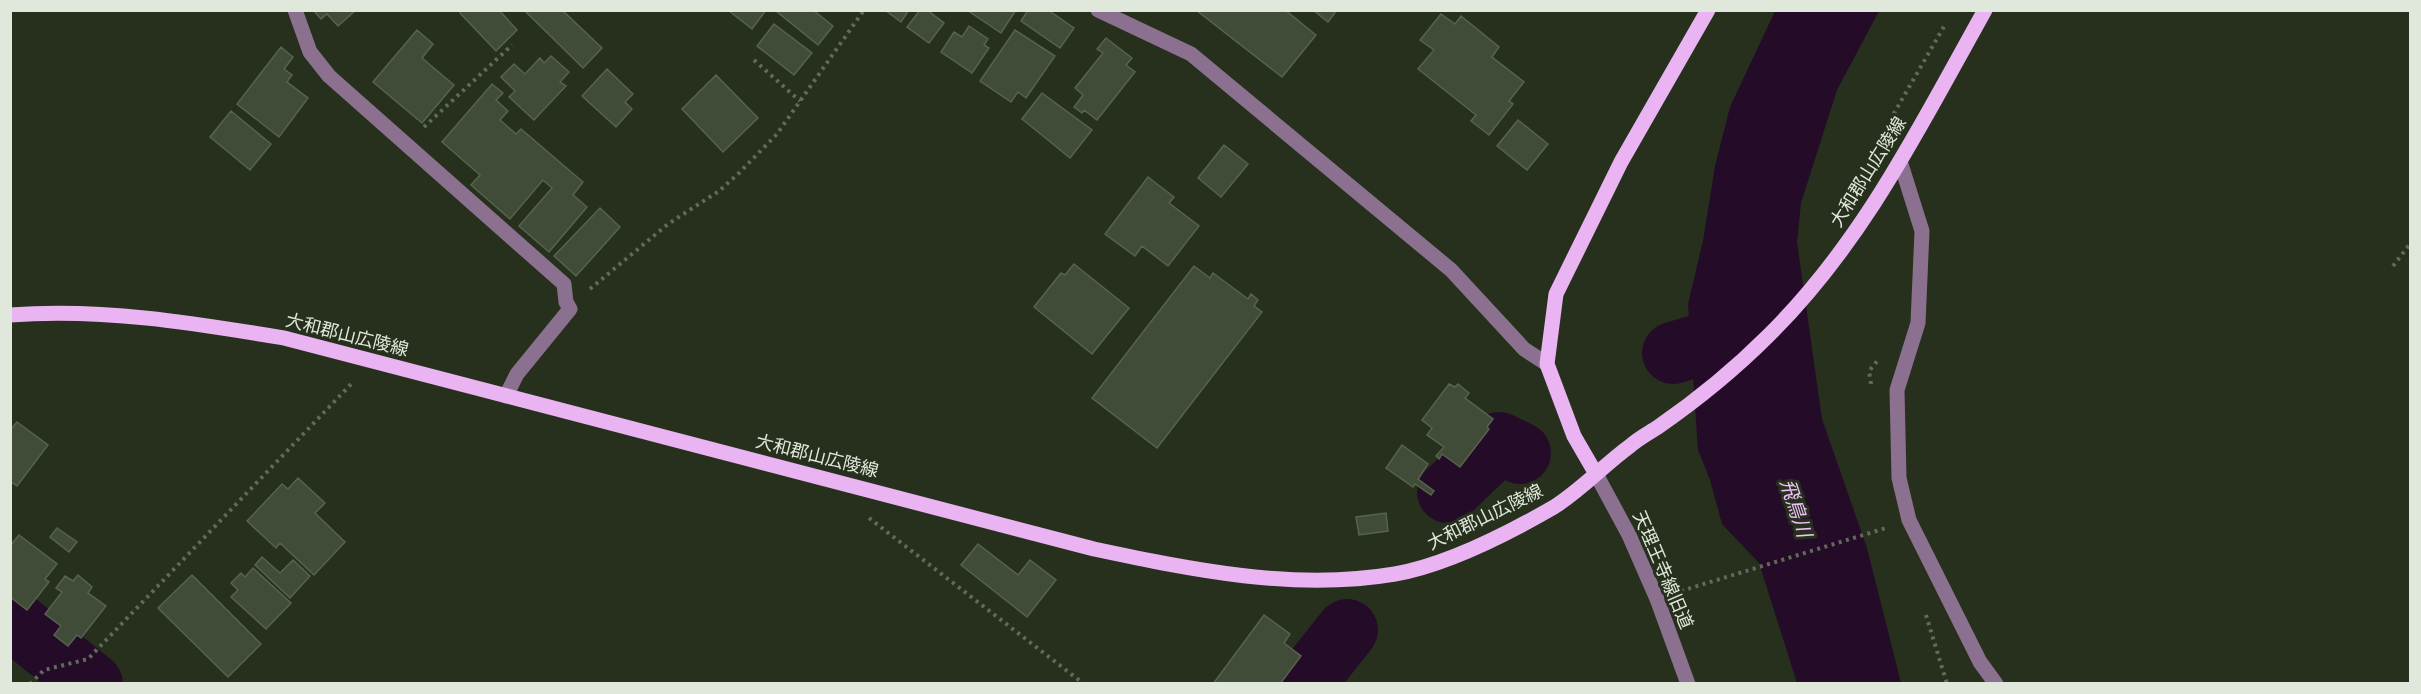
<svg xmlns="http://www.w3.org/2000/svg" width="2421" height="694" font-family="Signika,'Noto Sans JP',sans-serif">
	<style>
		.water { fill: #240c28 }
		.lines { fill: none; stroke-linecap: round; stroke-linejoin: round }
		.river { stroke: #240c28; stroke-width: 62 }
		.building { fill: #414c38; stroke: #57634e; stroke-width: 1.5 }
		.path { stroke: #626b5a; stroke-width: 4; stroke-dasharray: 3 4.5; stroke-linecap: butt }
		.minor { stroke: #8b718f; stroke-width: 15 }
		.major { stroke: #eab4f2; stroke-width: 15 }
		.labels { text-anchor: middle; stroke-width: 6; stroke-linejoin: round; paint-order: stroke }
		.street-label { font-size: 18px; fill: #e0e7db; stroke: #26301d }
		.water-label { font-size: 20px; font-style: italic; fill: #f0c0f8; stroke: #26301d }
	</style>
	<rect width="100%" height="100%" fill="#26301d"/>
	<!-- water -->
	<path class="water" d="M1775 11H1879L1837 90 1801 203 1797 242 1822 419 1867 548 1901 683H1797L1759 563 1722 524 1710 480 1698 450 1688 304 1703 241 1715 166 1730 107Z"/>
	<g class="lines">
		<!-- river -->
		<path class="river" d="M1673 353 1740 333
			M1448 492 1499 443 1520 453
			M10 618 92 684
			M1304 684 1347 630"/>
	</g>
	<!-- building -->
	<path class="building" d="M313 10H356L338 26 327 14 321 19Z
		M463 10H499L517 30 496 51 460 13Z
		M524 10H562L602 48 583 68Z
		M728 10H766L752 29Z
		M813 10 833 26 818 45 776 11Z
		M885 10H909L901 22Z
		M920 10H927L944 23 929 43 907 27Z
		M967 10H1016L1001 33Z
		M1028 10H1048L1074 28 1060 48 1021 21Z
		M1196 10H1285L1316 35 1282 77Z
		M1313 10H1337L1328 22Z
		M1441 14 1455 24 1461 16 1499 47 1492 57 1524 82 1509 101 1513 104 1489 135 1471 121 1476 115 1418 69 1434 50 1420 40Z
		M774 24 812 53 794 75 757 46Z
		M969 26 988 39 984 45 989 48 972 73 941 52 954 32 962 37Z
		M417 30 433 44 422 58 454 85 422 123 373 82Z
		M1015 30 1055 56 1026 98 1018 92 1011 102 980 81Z
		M1106 38 1132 58 1126 65 1135 72 1097 120 1084 110 1082 113 1074 107 1083 95 1075 88 1103 53 1097 49Z
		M281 47 293 57 284 69 292 75 287 82 308 98 279 137 237 104Z
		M551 56 569 72 560 82 566 86 534 120 509 97 515 91 501 77 514 64 525 74 540 58 544 63Z
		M607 69 633 94 625 102 632 109 616 127 582 96Z
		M716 75 758 118 723 152 682 109Z
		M492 84 503 93 496 100 508 111 500 120 516 134 521 129 583 182 573 195 587 207 549 252 519 226 552 188 543 180 510 219 471 185 480 175 442 142Z
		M1042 93 1092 130 1070 158 1022 119Z
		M231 111 271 144 250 170 210 137Z
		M1518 120 1548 144 1527 170 1497 146Z
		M1224 145 1248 164 1221 197 1198 178Z
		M1148 177 1174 197 1169 203 1199 226 1168 266 1142 246 1135 256 1105 234Z
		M600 208 620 227 576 276 554 256Z
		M1074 264 1129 308 1092 354 1034 307 1061 273 1065 275Z
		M1194 266 1210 278 1213 273 1248 299 1251 294 1258 300 1254 306 1262 312 1157 448 1092 398Z
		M1449 384 1455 387 1458 384 1469 393 1465 398 1493 419 1487 427 1489 429 1460 467 1442 454 1439 459 1436 456 1444 447 1427 435 1432 428 1422 420Z
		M17 422 48 445 17 486 10 481V430Z
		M1402 445 1428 464 1418 479 1434 491 1431 495 1415 484 1413 487 1386 468Z
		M298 478 325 503 315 513 345 542 314 575 280 543 276 548 247 521 282 484 288 489Z
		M1386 513 1388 531 1359 535 1356 517Z
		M57 528 77 542 69 552 50 537Z
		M19 535 57 564 45 579 49 582 27 610 10 597V546Z
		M978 544 1018 575 1030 560 1056 580 1027 617 961 565Z
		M262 557 280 573 293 560 310 576 290 598 255 565Z
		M253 568 291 603 266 629 231 597 238 590 231 583 241 573 245 577Z
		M78 575 92 587 88 593 106 606 81 638 77 635 68 646 54 635 61 626 45 614 62 592 56 588 65 576 73 581Z
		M192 575 261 644 228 677 158 608Z
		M1264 615 1290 634 1284 643 1301 656 1280 684H1213Z"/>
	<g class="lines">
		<!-- path -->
		<path class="path" d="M754 60 800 101
			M1894 121 1893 115 1946 23
			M424 127 512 45
			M2393 266 2410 244
			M590 289 668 224 719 191 739 173 777 134 864 10
			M1871 384 1869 371 1879 359
			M869 518 1084 684
			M1681 591 1886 528
			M1926 615 1947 684
			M30 684 44 670 88 659 354 381"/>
		<!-- minor -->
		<path class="minor" d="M295 10 310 52 329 76 564 284 566 302 570 309 517 374 506 396
			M1098 10 1191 54 1451 270 1524 349 1547 364
			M1900 161 1922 231 1918 323 1897 390 1899 478 1909 520 1980 662 1996 684
			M1596 474 1629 535 1657 599 1688 684"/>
		<!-- major -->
		<path class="major" d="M10 315C103 308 193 323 284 338L1094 549C1193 570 1294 591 1395 574 1446 565 1509 533 1554 507 1581 490 1604 465 1630 446 1639 438 1649 433 1658 427 1697 400 1736 368 1769 335 1864 241 1920 126 1985 10
			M1596 474 1574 436 1547 364 1556 294 1621 162 1708 10"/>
	</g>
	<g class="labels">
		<!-- street labels -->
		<g class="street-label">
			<text transform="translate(1868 172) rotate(-58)" y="6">大和郡山広陵線</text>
			<text transform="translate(347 335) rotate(14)" y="6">大和郡山広陵線</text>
			<text transform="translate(817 456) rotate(14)" y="6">大和郡山広陵線</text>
			<text transform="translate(1485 517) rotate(-26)" y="6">大和郡山広陵線</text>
			<text transform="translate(1663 570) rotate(67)" y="6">天理王寺線旧道</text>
		</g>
		<!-- water labels -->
		<g class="water-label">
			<text transform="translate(1796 508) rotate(72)" y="7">飛鳥川</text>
		</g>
	</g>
	<!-- border -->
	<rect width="2421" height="694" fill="none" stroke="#e0e7db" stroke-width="24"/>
</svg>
